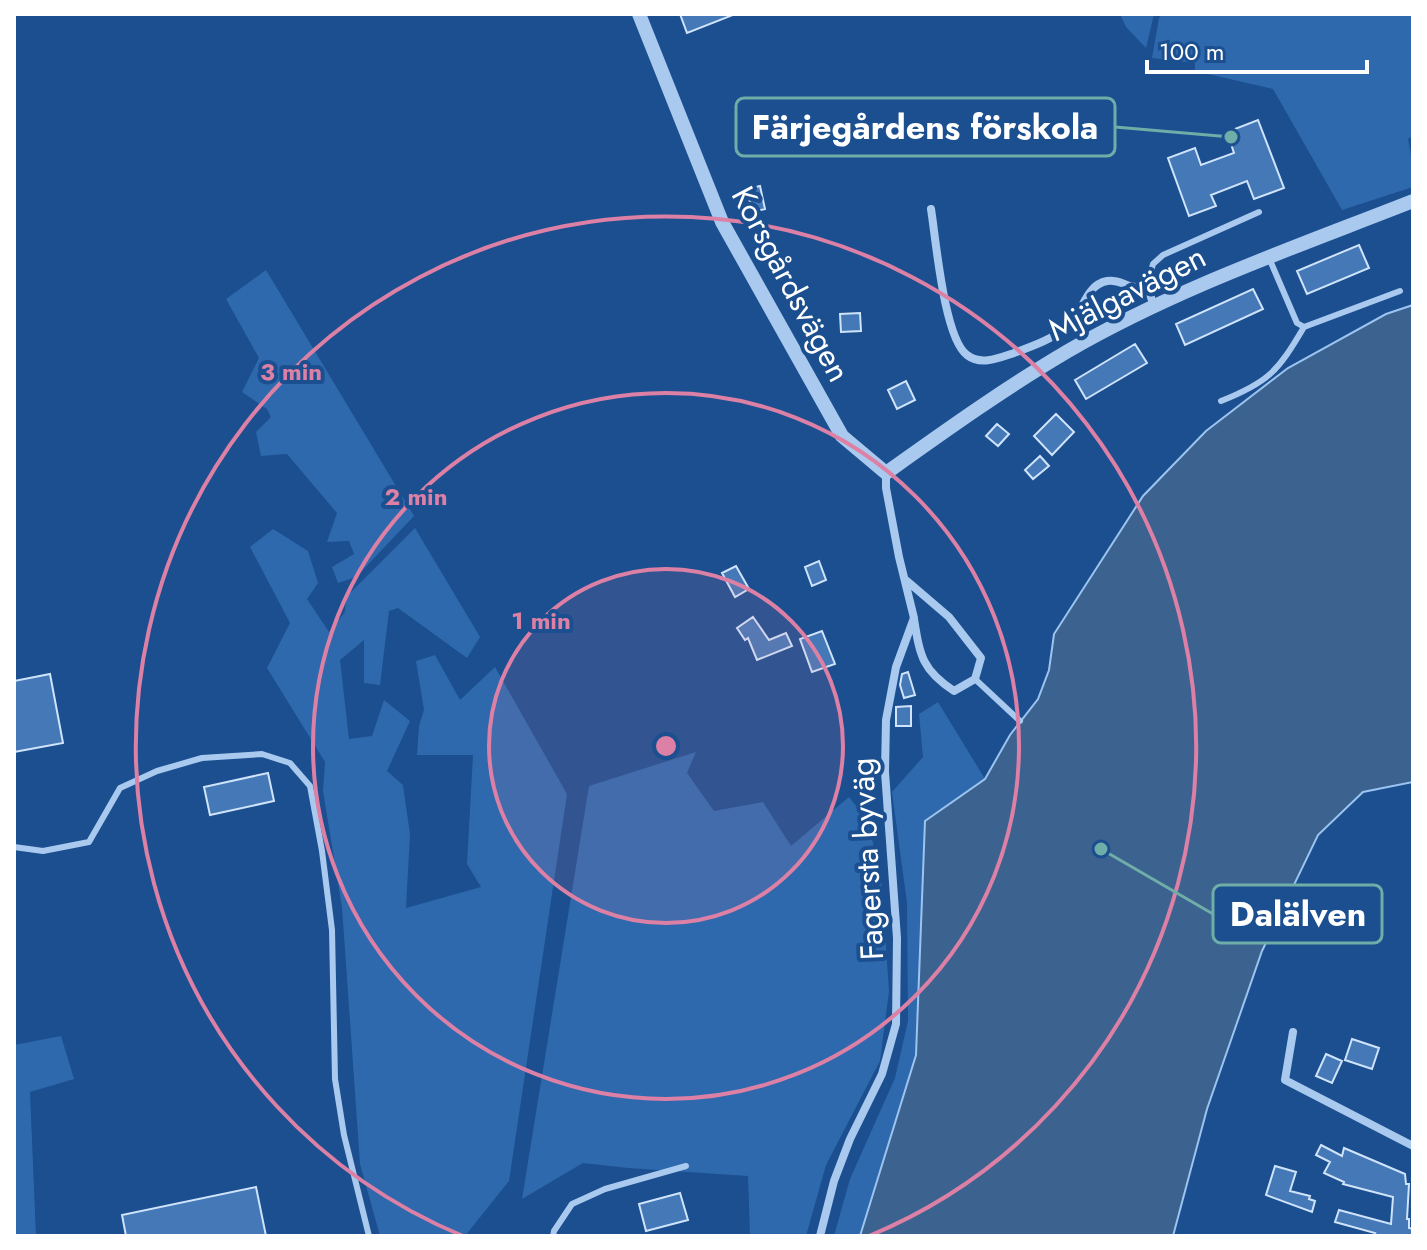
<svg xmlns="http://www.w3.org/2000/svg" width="1427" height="1250" font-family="Jost,sans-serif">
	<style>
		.green { fill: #2e69ad }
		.water { fill: #3c6290; stroke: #9cc4f0; stroke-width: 2 }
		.building { fill: #4478b7; stroke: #cfe3fa; stroke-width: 2 }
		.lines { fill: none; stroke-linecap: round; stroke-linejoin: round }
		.service { stroke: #a9c9ee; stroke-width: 6 }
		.minor { stroke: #a9c9ee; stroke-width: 8 }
		.tertiary { stroke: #a9c9ee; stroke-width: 14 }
		.ring { fill: none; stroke: #dd80a5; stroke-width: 4 }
		.labels { text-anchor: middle; stroke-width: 8; stroke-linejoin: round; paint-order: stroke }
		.street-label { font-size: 32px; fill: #fff; stroke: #1b4f8f }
		.centre { fill: #dd80a5; stroke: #1b4f8f; stroke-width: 4 }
		.ring-label { font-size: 24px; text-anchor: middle; font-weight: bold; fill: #dd80a5; stroke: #1b4f8f; stroke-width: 8; stroke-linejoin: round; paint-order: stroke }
		.leader { fill: none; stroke: #6fada8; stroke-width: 3 }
		.callout-dot { fill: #6fada8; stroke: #1b4f8f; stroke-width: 3 }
		.callout { fill: #1b4f8f; stroke: #6fada8; stroke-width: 3 }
		.callout-label { font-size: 34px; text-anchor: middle; font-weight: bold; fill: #fff }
	</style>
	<rect width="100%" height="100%" fill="#1b4f8f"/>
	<!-- green -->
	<path class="green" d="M1120 14H1154L1146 48 1126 27Z
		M1162 14H1413V136L1408 139 1413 166V187L1342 210 1273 89 1195 71V63L1152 58 1159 18Z
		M266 270 414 516 356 577 338 583 332 567 354 554 349 541 327 542 337 513 287 454 261 456 256 432 271 417 267 409 242 392 259 358 226 299Z
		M415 528 480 637 467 658 398 608 389 611 380 685 364 683V640L340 660 349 739 372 736 384 700 410 721 387 771 403 785 410 834 406 908 481 887 467 864 473 755H417L419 726 424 710 416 661 435 655 460 700 495 667 567 794 509 1181 465 1236H380L360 1164 342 907 323 791 325 762 267 668 290 623 250 547 273 529 308 551 318 583 307 599 329 632 345 612 346 597Z
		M938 702 985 779 925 821 916 1055 860 1236H834L850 1179 895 1078 908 1021 907 903 892 792 923 757 919 714Z
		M696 752 687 773 714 811 763 802 791 846 849 797 867 820 881 874 889 991 880 1061 826 1165 806 1236H750L748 1176 628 1168 583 1163 522 1199 589 786Z
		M61 1036 74 1079 30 1092 36 1236H14V1045Z"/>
	<!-- water -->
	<path class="water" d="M1413 305V782L1363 792 1318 835 1262 951 1207 1109 1173 1236H860L916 1055 925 821 985 779 1010 735 1038 699 1049 670 1054 634 1143 496 1206 431 1288 368 1386 314Z"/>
	<!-- building -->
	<path class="building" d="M680 14H732L733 15 687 33Z
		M1258 120 1284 188 1254 199 1247 181 1211 195 1216 206 1189 216 1168 158 1195 148 1201 165 1234 153 1227 132Z
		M760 186 765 209 752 212 747 189Z
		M1359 245 1369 268 1307 294 1297 271Z
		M1253 289 1263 309 1185 345 1176 324Z
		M860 313 861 331 841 332 840 314Z
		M1135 344 1147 363 1086 399 1075 380Z
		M906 381 915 400 897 409 888 390Z
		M1056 414 1074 432 1052 455 1034 436Z
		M997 424 1009 434 998 446 986 436Z
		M1040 456 1049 466 1033 479 1025 470Z
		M819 561 826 580 812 586 805 567Z
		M736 566 749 589 735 597 722 573Z
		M753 617 769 640 786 633 792 646 757 660 748 638 745 640 737 628Z
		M822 631 835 664 812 672 800 639Z
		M908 672 915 695 904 698 900 685 902 674Z
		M50 674 63 743 14 752V681Z
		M911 706V726H896V707Z
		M268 773 274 801 210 815 204 787Z
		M1352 1039 1379 1048 1372 1069 1345 1060Z
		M1326 1054 1342 1061 1332 1083 1316 1076Z
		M1321 1145 1342 1156 1344 1148 1405 1174 1406 1184H1409L1407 1219H1409V1228L1413 1229V1236H1373L1375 1233 1335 1222 1339 1210 1391 1224 1393 1197 1343 1184 1344 1182 1324 1173 1330 1162 1316 1155Z
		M1275 1166 1296 1172 1290 1191 1310 1196 1309 1199 1315 1201 1312 1212 1266 1195Z
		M256 1187 266 1236H126L122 1215Z
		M680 1193 688 1220 646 1231 639 1204Z"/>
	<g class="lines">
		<!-- service -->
		<path class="service" d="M1269 258 1297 323 1304 327 1400 291
			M1147 286 1153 264 1163 255 1259 212
			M1221 401C1269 382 1278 371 1304 327
			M975 679 1020 721
			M14 847 43 851 89 842 120 788 157 771 202 758 262 754 290 763 310 786 322 851 332 930 335 1079 344 1135 369 1236
			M553 1236 554 1231 572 1204 605 1189 686 1166"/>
		<!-- minor -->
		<path class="minor" d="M931 209C936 240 944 338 967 355 981 366 999 358 1014 353 1033 346 1053 339 1068 326 1083 313 1085 285 1107 281 1122 278 1127 291 1147 286L1154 306
			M907 581 949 617 981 658 975 679 954 691C922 670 920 656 914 619
			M1293 1032 1285 1080 1413 1146
			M820 1236 834 1181 850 1139 882 1074 896 1024 897 938 885 772 886 720 896 667 914 618 899 557 886 488V473"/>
		<!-- tertiary -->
		<path class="tertiary" d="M639 14 722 222 842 436 886 473C945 431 1005 388 1068 351 1177 288 1296 247 1413 201"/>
	</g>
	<!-- distance rings -->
	<circle cx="666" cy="746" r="177" fill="#dd80a5" fill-opacity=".12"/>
	<g class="ring">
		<circle cx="666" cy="746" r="177"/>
		<circle cx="666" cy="746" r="353"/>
		<path d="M463 1236A530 530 0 1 1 869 1236"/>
	</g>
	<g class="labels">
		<!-- street labels -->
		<g class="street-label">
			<text transform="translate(791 284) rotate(62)" y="11">Korsgårdsvägen</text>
			<text transform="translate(1127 293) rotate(-27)" y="11">Mjälgavägen</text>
			<text transform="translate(867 859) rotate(-93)" y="11">Fagersta byväg</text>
		</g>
	</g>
	<circle cx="666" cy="746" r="12" class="centre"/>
	<g class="ring-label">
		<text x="291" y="380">3 min</text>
		<text x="416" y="505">2 min</text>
		<text x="541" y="629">1 min</text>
	</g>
	<!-- callouts -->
	<path class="leader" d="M1231 137L1115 127M1101 849L1213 914"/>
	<g class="callout-dot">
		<circle cx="1231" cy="137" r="8"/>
		<circle cx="1101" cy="849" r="8"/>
	</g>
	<g class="callout">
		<rect x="736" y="98" width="379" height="58" rx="8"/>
		<rect x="1213" y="885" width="169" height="58" rx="8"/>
	</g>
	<g class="callout-label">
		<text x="925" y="139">Färjegårdens förskola</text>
		<text x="1298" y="926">Dalälven</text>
	</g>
	<!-- border -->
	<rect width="1427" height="1250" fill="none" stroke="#ffffff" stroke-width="32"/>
	<!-- scale -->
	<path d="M1147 60v12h220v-12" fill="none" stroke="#ffffff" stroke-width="4"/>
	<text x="1159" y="60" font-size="24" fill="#ffffff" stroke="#1b4f8f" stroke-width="6" paint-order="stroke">100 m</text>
</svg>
